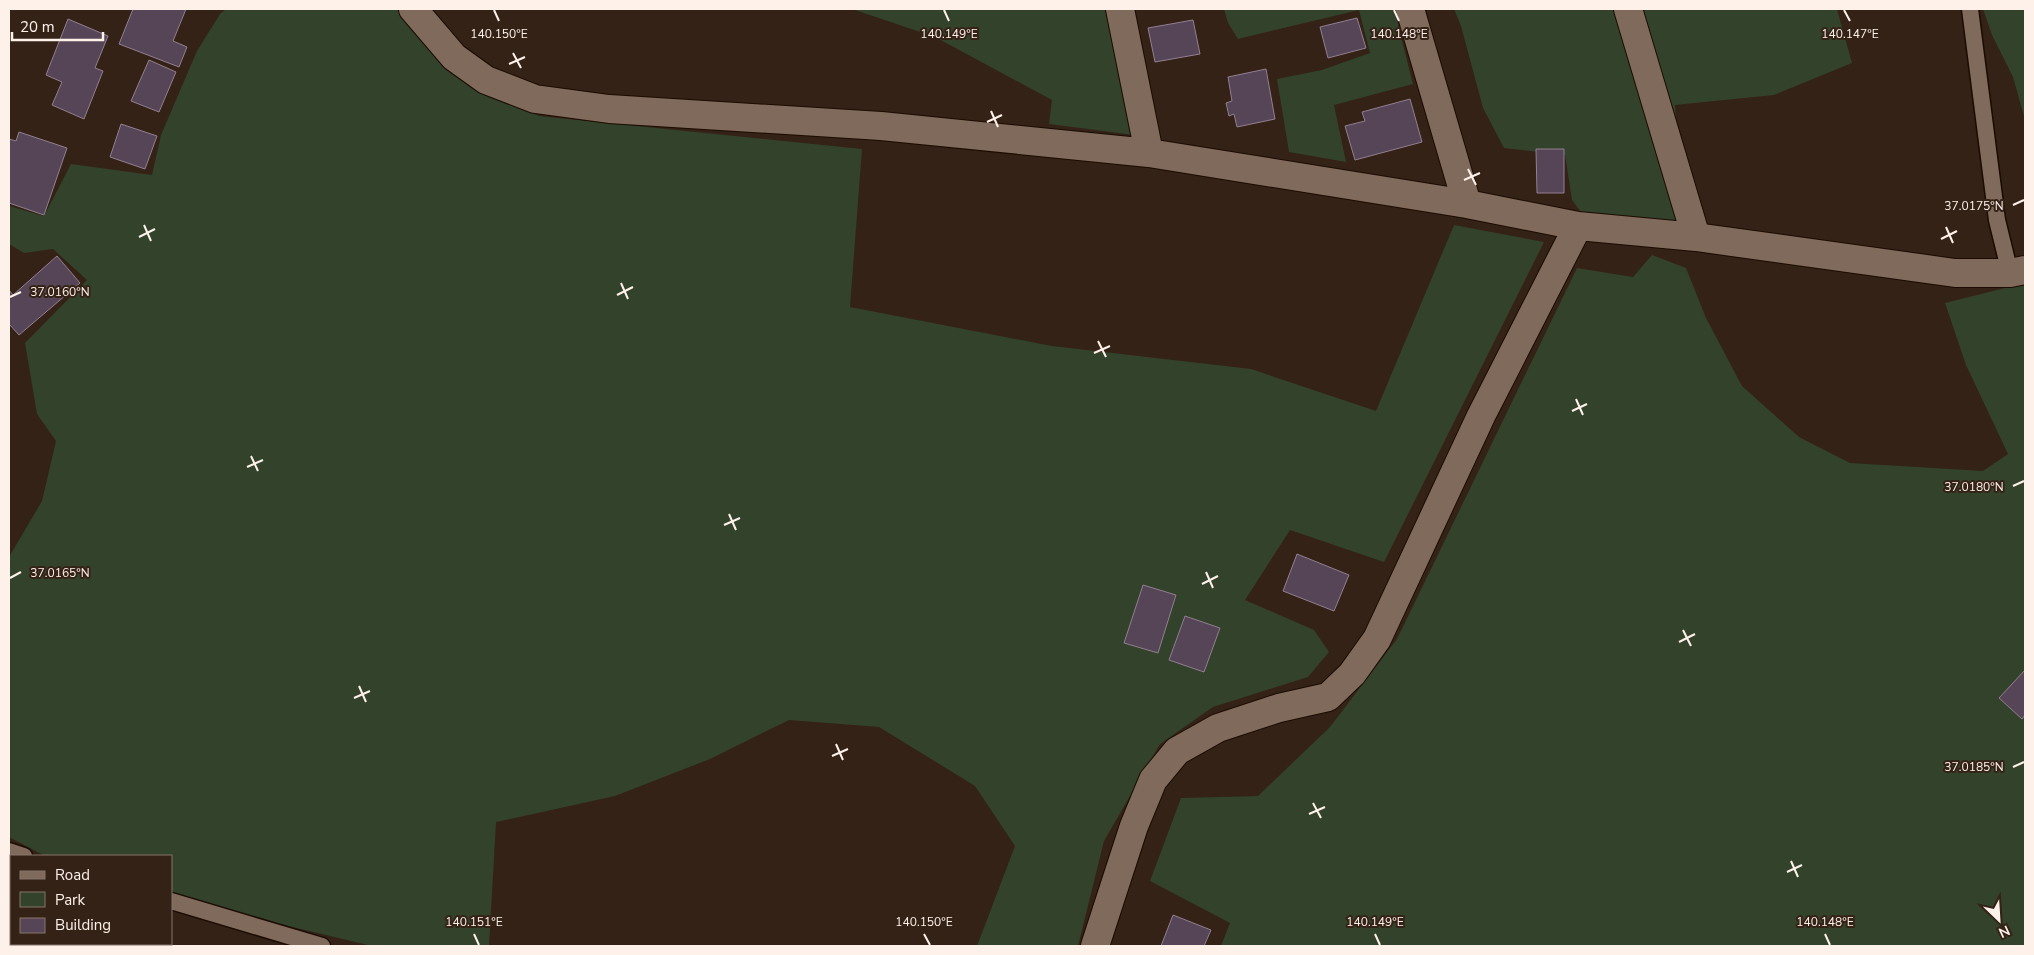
<svg xmlns="http://www.w3.org/2000/svg" width="2034" height="955" font-family="'Nunito Sans',sans-serif">
	<style>
		.green { fill: #32422b }
		.building { fill: #564556; stroke: #927f91 }
		.lines { fill: none; stroke-linecap: round; stroke-linejoin: round }
		.lane-casing { stroke: #1b0b02; stroke-width: 19 }
		.street-casing { stroke: #1b0b02; stroke-width: 30 }
		.lane { stroke: #806a5c; stroke-width: 16 }
		.street { stroke: #806a5c; stroke-width: 28 }
		.ticks { fill: none; stroke: #fef1ea; stroke-width: 2 }
		.ticks-label { font-size: 12px; text-anchor: middle; fill: #fef1ea; stroke: #342216; stroke-width: 4; stroke-linejoin: round; paint-order: stroke }
	</style>
	<rect width="100%" height="100%" fill="#342216"/>
	<!-- green -->
	<path class="green" d="M226 9H400L435 51 475 86 539 116 862 149 850 307 1052 346 1251 369 1376 411 1454 225 1544 242 1384 562 1290 530 1245 600 1314 630 1329 652 1308 677 1213 707 1160 744 1104 841 1078 946H977L1015 846 975 786 879 727 789 720 710 759 615 796 496 822 489 946H372L218 909 171 895V856H45L9 837V557L42 501 56 441 37 414 25 343 87 280 53 249 24 253 9 244V206L44 216 71 164 152 175 161 135 197 51 220 14Z
		M852 9H1105L1134 135 1049 124 1052 100 935 37Z
		M1224 9H1394L1413 84 1334 105 1346 162 1289 152 1277 79 1322 70 1370 53 1359 10 1238 39 1228 23Z
		M1454 9H1837L1852 63 1774 95 1675 105 1682 225 1583 215 1572 200 1565 155 1504 148 1483 108 1461 26Z
		M1983 9H2025V120L2013 77 1992 35Z
		M1652 255 1686 268 1706 318 1742 386 1799 437 1850 463 1983 471 2008 454 1966 365 1945 303 2025 283V946H1221L1230 923 1150 881 1181 798 1258 796 1330 727 1397 639 1577 268 1633 277Z"/>
	<!-- building -->
	<path class="building" d="M133 9H186L173 41 187 47 179 67 119 44Z
		M1357 18 1366 48 1328 58 1320 27Z
		M68 19 108 36 95 68 103 71 84 119 52 105 62 82 46 75Z
		M1193 20 1200 54 1155 62 1148 28Z
		M149 60 176 72 159 112 131 101Z
		M1266 69 1275 119 1237 127 1234 114 1229 116 1226 103 1232 101 1228 77Z
		M1410 99 1422 142 1355 160 1345 126 1365 121 1362 112Z
		M121 124 157 136 145 169 110 157Z
		M19 132 67 148 44 215 9 203V139L16 141Z
		M1536 149H1564V193H1537Z
		M57 256 80 283 19 335 9 324V290L13 295Z
		M1297 554 1349 575 1334 611 1283 591Z
		M1143 585 1176 595 1158 653 1124 643Z
		M1185 616 1220 628 1204 672 1169 660Z
		M2025 670V715L2022 719 1999 698Z
		M1173 915 1211 930 1204 946H1161Z"/>
	<g class="lines">
		<!-- lane casing -->
		<g class="lane-casing">
			<path id="lane" d="M1970 9 1997 220 2010 273
				M9 851 24 856
				M171 901 322 946"/>
		</g>
		<!-- street casing -->
		<g class="street-casing">
			<path id="street" d="M413 9 454 57 486 80 535 99 609 109 881 126 1149 153 1467 204 1578 226 1696 237 1955 273H2010L2025 270
				M1120 9 1149 153
				M1410 9 1467 204
				M1628 9 1696 237
				M1095 946 1134 826 1153 780 1177 751 1218 728 1279 708 1328 697 1352 674 1377 639 1481 416 1578 226"/>
		</g>
		<!-- lane -->
		<use href="#lane" class="lane"/>
		<!-- street -->
		<use href="#street" class="street"/>
	</g>
	<!-- ticks -->
	<path class="ticks" d="M494 10 499 21M944 10 949 21M1394 10 1399 21M1844 10 1850 21M513 53 521 68M509 64 525 57M991 111 998 127M987 122 1002 115M1468 169 1476 185M1464 180 1480 173M2013 205 2024 200M144 225 151 241M1946 227 1953 243M139 237 155 229M1941 239 1957 231M621 283 628 299M617 295 633 287M10 297 21 292M1098 341 1106 357M1094 353 1110 346M1576 399 1583 415M1572 411 1587 404M251 456 258 471M247 467 263 460M2013 486 2024 481M729 514 736 530M724 525 740 518M1206 572 1213 588M10 578 21 572M1202 584 1218 576M1683 630 1691 646M1679 642 1695 634M359 686 366 702M354 698 370 691M836 744 843 760M832 756 848 749M2013 767 2024 762M1313 803 1321 818M1309 814 1325 807M1791 861 1798 877M1787 872 1802 865M474 934 479 945M924 934 930 945M1375 934 1380 945M1825 934 1830 945"/>
	<g class="ticks-label">
		<text x="499" y="38">140.150°E</text>
		<text x="949" y="38">140.149°E</text>
		<text x="1399" y="38">140.148°E</text>
		<text x="1850" y="38">140.147°E</text>
		<text x="1974" y="210">37.0175°N</text>
		<text x="60" y="296">37.0160°N</text>
		<text x="1974" y="491">37.0180°N</text>
		<text x="60" y="577">37.0165°N</text>
		<text x="1974" y="771">37.0185°N</text>
		<text x="474" y="926">140.151°E</text>
		<text x="924" y="926">140.150°E</text>
		<text x="1375" y="926">140.149°E</text>
		<text x="1825" y="926">140.148°E</text>
	</g>
	<!-- border -->
	<rect width="2034" height="955" fill="none" stroke="#fef1ea" stroke-width="20"/>
	<!-- legend -->
	<rect x="10" y="855" width="162" height="90" fill="#342216" stroke="#85756b"/>
	<rect x="20" y="871" width="25" height="8" fill="#806a5c" stroke="#85756b"/>
	<text x="55" y="880" font-size="15" fill="#fef1ea">Road</text>
	<rect x="20" y="892" width="25" height="15" fill="#32422b" stroke="#85756b"/>
	<text x="55" y="905" font-size="15" fill="#fef1ea">Park</text>
	<rect x="20" y="918" width="25" height="15" fill="#564556" stroke="#85756b"/>
	<text x="55" y="930" font-size="15" fill="#fef1ea">Building</text>
	<!-- north arrow -->
	<g transform="translate(1999 920) rotate(155)" stroke="#342216" stroke-width="4" paint-order="stroke">
	<path d="M0-4L9 19L0 12L-9 19Z" fill="#fef1ea"/>
	<text y="-8" font-size="14" font-weight="bold" text-anchor="middle" fill="#fef1ea">N</text>
	</g>
	<!-- scale -->
	<path d="M12 32v8h91v-8" fill="none" stroke="#fef1ea" stroke-width="2.5"/>
	<text x="20" y="32" font-size="15" fill="#fef1ea" stroke="#342216" stroke-width="4" paint-order="stroke">20 m</text>
</svg>
